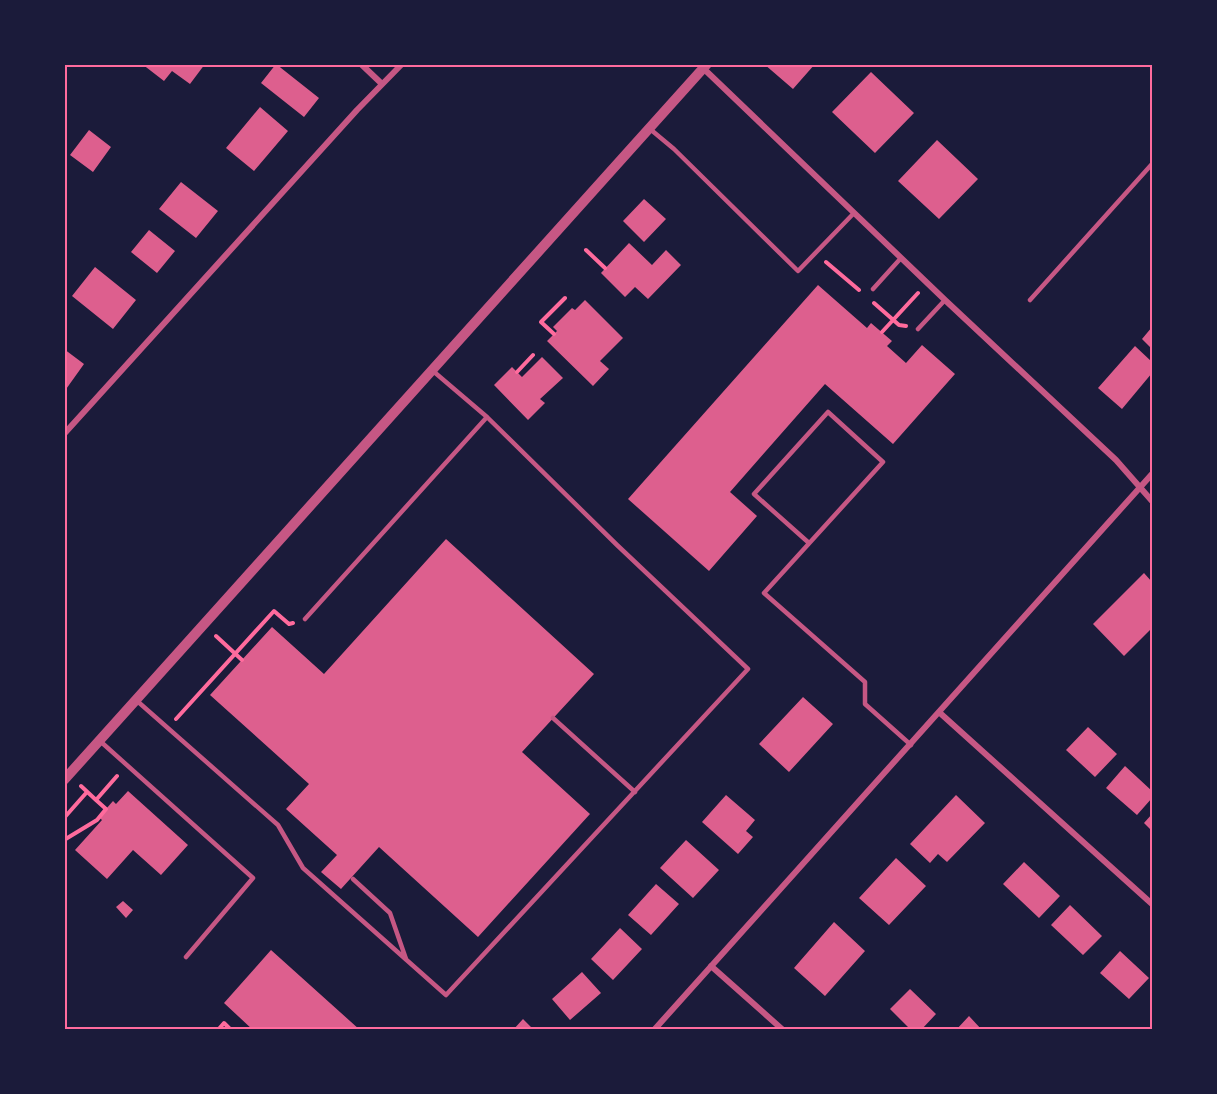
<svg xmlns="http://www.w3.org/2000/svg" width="1217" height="1094" font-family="'Fira Sans',sans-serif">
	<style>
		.building { fill: #dd5f8e }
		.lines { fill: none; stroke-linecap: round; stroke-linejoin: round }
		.path { stroke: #ff6b9d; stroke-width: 4 }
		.service { stroke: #c65784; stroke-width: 4.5 }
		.minor { stroke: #c65784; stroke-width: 6 }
		.tertiary { stroke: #c65784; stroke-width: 10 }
		.neatline { fill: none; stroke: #ff6b9d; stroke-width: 2 }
	</style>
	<rect width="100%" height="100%" fill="#1b1b3a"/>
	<!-- building -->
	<path class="building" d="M142 64H205L190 84 172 71 164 81Z
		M276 64 319 98 304 117 261 83Z
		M764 64H815L793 89Z
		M871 72 914 113 875 153 832 112Z
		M260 107 288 131 254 171 226 148Z
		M89 130 111 147 93 172 70 155Z
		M937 140 978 179 939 219 898 181Z
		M181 182 218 211 196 238 159 209Z
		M644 199 666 219 644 242 623 221Z
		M149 230 175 251 157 273 131 252Z
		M629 243 652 265 666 250 681 265 648 299 635 287 625 297 601 273Z
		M95 267 136 300 113 329 72 296Z
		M818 285 867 328 871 323 892 341 887 346 906 363 922 345 955 374 893 444 825 384 730 492 757 516 709 571 628 499Z
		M585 300 623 338 600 361 609 369 593 386 547 341 557 331 553 327 572 308 575 310Z
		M1152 327V349L1142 339Z
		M1135 346 1152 362V373L1122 409 1098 388Z
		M64 349 84 364 64 392Z
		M542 357 563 378 540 399 545 403 528 420 494 385 512 367 522 377Z
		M446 539 594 674 522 752 590 814 478 937 379 847 341 889 321 872 337 855 286 809 309 784 210 695 272 627 324 674Z
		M1144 573 1152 582V628L1124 656 1093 624Z
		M803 697 833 724 789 772 759 744Z
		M1088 727 1117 754 1095 777 1066 750Z
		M1125 766 1152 791V798L1137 815 1106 788Z
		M128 791 188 845 161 875 133 850 107 879 75 850 102 820 99 817 113 801 116 804Z
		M726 795 755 820 746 831 753 837 738 854 702 822Z
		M956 795 985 823 947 862 938 854 930 863 910 844Z
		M1152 814V831L1144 823Z
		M686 840 719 870 693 898 660 868Z
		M896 858 926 886 889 925 859 898Z
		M1024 862 1060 896 1039 918 1003 884Z
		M656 884 679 904 651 935 628 915Z
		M123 901 133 910 126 918 116 907Z
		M1070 905 1102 936 1083 955 1051 925Z
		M834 922 865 951 825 996 794 968Z
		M620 928 642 949 613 980 591 959Z
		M271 950 360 1030H253L224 1003Z
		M1120 951 1149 978 1129 999 1100 973Z
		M582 972 601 993 570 1020 552 999Z
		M910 989 936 1014 921 1030H911L890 1009Z
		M969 1016 982 1030H956Z
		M523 1019 534 1030H513Z"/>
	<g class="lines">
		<!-- path -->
		<path class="path" d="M586 250 605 268
			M826 262 859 290
			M874 303 899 325 906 326
			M882 332 918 293
			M554 334 541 322 565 298
			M517 372 533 355
			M216 636 242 660
			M176 719 274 611 289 624 293 623
			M81 786 96 800 117 776
			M64 818 87 792
			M64 840 97 820 106 809 96 800
			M218 1030 224 1023 231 1030"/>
		<!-- service -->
		<path class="service" d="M650 129 674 149 798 271 854 213
			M873 289 901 258
			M1030 300 1152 164
			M918 329 945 300
			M809 543 754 494 828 412 883 462 764 593 865 682V704L911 745
			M305 619 487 417 433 371
			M136 700 278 825 303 868 446 995 748 669 617 545 487 417
			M553 718 635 792
			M100 741 253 878 186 957
			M353 879 390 913 406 959"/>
		<!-- minor -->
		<path class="minor" d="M361 64 382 84
			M703 68 945 300 1116 460 1152 501
			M64 434 357 110 402 64
			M940 713 1152 904
			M711 966 783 1030
			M654 1030 1152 474"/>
		<!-- tertiary -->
		<path class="tertiary" d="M64 780 707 64"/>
	</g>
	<!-- border -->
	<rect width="1217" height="1094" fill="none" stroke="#1b1b3a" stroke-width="132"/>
	<rect x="66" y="66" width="1085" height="962" class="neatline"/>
</svg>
